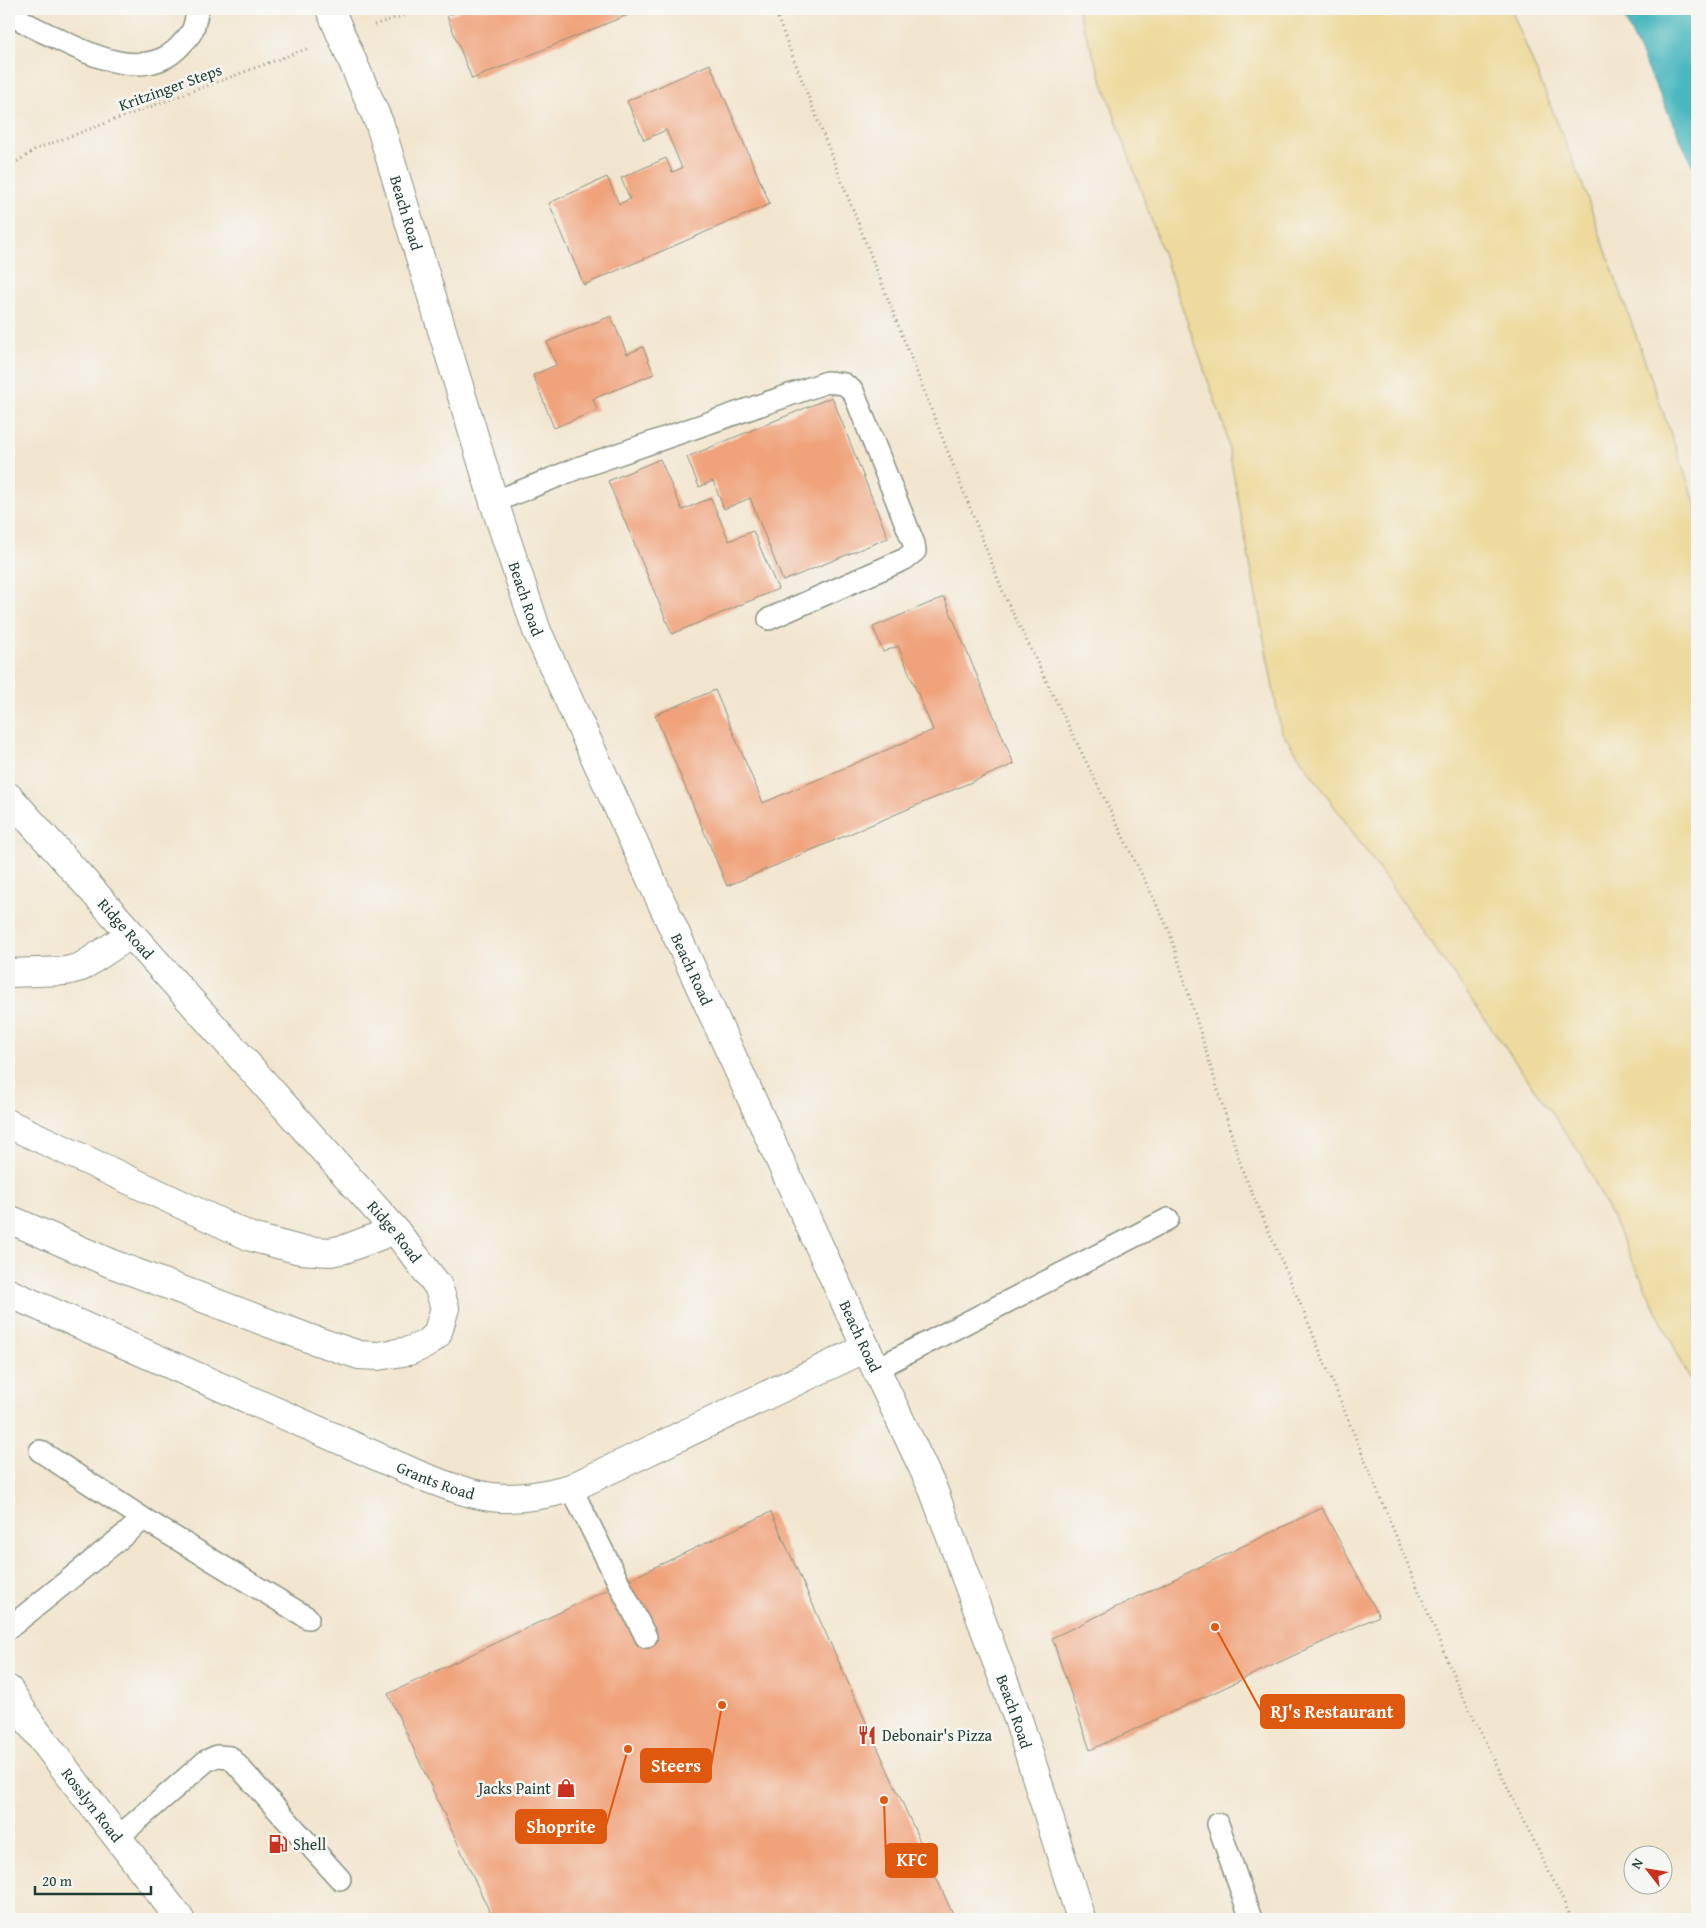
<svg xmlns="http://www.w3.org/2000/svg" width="1706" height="1928" font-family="'Gentium Book Plus',serif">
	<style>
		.sand { fill: #eeda9e; stroke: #868c69 }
		.water { fill: #48b7be; stroke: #347a79 }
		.building { fill: #f0a27a }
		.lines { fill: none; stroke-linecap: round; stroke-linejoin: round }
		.lane-casing { stroke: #889181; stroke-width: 24 }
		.street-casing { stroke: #889181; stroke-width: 30 }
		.path { stroke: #889181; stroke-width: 3; stroke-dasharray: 1 4; stroke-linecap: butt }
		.lane { stroke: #fff; stroke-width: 21 }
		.street { stroke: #fff; stroke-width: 28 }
		.labels { text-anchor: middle; stroke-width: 5; stroke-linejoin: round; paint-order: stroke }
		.street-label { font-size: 16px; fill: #1f3d34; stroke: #f6f6f2 }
		.poi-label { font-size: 16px; fill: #1f3d34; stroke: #f6f6f2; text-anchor: start }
		.leader { fill: none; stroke: #de580e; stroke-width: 2 }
		.callout-dot { fill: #de580e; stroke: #f6f6f2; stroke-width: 2 }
		.callout { fill: #de580e; stroke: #de580e; stroke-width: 2 }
		.callout-label { font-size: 18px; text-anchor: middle; font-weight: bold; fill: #fff }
	</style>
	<rect width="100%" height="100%" fill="#f6f6f2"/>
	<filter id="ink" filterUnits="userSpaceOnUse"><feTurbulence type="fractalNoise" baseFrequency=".02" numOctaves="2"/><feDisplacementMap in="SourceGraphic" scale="10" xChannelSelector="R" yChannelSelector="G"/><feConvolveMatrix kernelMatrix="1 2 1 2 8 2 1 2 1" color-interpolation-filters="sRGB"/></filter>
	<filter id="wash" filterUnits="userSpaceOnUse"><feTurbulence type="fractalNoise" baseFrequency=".0096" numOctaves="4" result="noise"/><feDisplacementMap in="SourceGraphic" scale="20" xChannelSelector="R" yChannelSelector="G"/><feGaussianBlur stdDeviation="1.12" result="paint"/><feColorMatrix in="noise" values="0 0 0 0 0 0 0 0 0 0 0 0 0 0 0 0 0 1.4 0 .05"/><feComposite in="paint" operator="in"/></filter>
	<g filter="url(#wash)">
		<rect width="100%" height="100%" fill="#f2e5ce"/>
		<!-- sand -->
		<path class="sand" d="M1077 9H1511L1582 183 1697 508V1394L1582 1156 1281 731 1225 429Z"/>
		<!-- water -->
		<path class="water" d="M1620 9H1697V175Z"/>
		<g id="blocks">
			<!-- building -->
			<path class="building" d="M464 9H642L472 79 447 16Z
				M710 64 770 204 584 285 549 203 607 177 619 204 630 199 621 178 666 158 672 172 682 168 666 130 644 140 627 101Z
				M611 316 627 354 643 347 654 374 593 399 597 410 554 428 533 375 556 365 547 342Z
				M832 397 888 538 783 581 750 498 724 509 713 481 699 487 687 457Z
				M660 459 682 510 711 498 729 541 753 531 778 589 672 634 608 481Z
				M944 597 1014 764 727 886 655 715 715 690 763 803 933 730 898 646 883 652 873 627Z
				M1322 1508 1379 1616 1090 1750 1052 1638Z
				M771 1512 955 1919H493L388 1694Z"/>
		</g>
	</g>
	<g filter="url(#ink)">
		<use href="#blocks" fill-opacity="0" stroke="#889181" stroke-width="1"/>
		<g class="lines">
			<!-- lane casing -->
			<g class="lane-casing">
				<path id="lane" d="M9 10C22 24 42 31 58 39 94 57 147 81 180 46 184 41 190 36 192 31 195 25 196 16 198 9
					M494 502 578 468 827 382 844 384 853 391 914 544 915 551 905 559 769 619
					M876 1369 1168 1219
					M40 1451 144 1519 308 1618
					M571 1488 646 1637
					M9 1628 144 1519
					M1218 1824 1251 1919
					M117 1838 206 1761 217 1756 230 1757 340 1879"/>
			</g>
			<!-- street casing -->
			<g class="street-casing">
				<g id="street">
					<path id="s1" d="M330 9 380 125 494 502 537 631 866 1348 933 1489 1019 1722 1081 1919"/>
					<path id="s2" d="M9 797 395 1230 438 1286 445 1308 437 1335 426 1344 409 1351 378 1356 359 1355 311 1339 110 1263 9 1219"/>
					<path d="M9 973 66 971 81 967 130 935"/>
					<path d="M9 1124 251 1237 300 1250 330 1252 345 1249 395 1230"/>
					<path id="s3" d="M9 1293 419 1475C481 1499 505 1506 571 1488L866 1348"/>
					<path id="s4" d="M9 1690 32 1726 180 1919"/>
				</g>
			</g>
			<!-- path -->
			<path class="path" d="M774 9 1005 597 1169 930 1243 1172 1300 1303 1458 1686 1572 1919
				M374 25 423 9
				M9 167 36 149 309 48"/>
			<!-- lane -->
			<use href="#lane" class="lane"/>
			<!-- street -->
			<use href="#street" class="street"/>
		</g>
	</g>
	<!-- icons -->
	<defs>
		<g id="restaurant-bare" transform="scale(1.5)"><path d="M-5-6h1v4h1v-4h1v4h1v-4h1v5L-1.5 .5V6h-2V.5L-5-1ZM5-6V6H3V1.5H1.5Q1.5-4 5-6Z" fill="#c8321e" stroke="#f6f6f2" stroke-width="2.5" paint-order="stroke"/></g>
		<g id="shop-bare" transform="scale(1.5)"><path d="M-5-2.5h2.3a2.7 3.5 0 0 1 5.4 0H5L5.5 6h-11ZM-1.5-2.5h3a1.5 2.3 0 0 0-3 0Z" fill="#c8321e" stroke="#f6f6f2" stroke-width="2.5" paint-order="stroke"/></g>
		<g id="fuel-bare" transform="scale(1.5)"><path d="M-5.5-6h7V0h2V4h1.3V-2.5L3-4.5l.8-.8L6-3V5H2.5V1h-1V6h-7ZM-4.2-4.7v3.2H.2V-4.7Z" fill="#c8321e" stroke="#f6f6f2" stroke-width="2.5" paint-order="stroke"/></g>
	</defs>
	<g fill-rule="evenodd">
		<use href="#restaurant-bare" x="867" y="1735"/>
		<use href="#shop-bare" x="566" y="1788"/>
		<use href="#fuel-bare" x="278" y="1844"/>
	</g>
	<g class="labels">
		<!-- street labels -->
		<g class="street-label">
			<text transform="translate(170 87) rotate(-20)" y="6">Kritzinger Steps</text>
			<text dy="6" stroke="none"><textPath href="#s1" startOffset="218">Beach Road</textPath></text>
			<text dy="6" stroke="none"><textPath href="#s1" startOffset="622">Beach Road</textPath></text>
			<text dy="6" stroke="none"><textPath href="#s2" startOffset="176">Ridge Road</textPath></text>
			<text dy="6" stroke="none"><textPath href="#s1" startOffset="1028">Beach Road</textPath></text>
			<text dy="6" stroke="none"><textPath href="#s2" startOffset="581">Ridge Road</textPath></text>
			<text dy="6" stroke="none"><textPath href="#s1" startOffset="1432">Beach Road</textPath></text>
			<text dy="6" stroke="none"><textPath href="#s3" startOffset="466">Grants Road</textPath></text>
			<text dy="6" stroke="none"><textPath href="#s1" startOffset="1838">Beach Road</textPath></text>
			<text dy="6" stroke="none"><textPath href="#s4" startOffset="142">Rosslyn Road</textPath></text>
		</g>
		<!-- poi labels -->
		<g class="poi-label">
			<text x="882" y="1741">Debonair's Pizza</text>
			<text x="551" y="1794" text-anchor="end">Jacks Paint</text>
			<text x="293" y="1850">Shell</text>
		</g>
	</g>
	<!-- callouts -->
	<path class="leader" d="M1215 1627L1261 1711M722 1705L711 1766M628 1749L606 1826M884 1800L886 1860"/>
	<g class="callout-dot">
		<circle cx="1215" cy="1627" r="5"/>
		<circle cx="722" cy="1705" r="5"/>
		<circle cx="628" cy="1749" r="5"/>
		<circle cx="884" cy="1800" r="5"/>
	</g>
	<g class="callout">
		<rect x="1261" y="1695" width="143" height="33" rx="5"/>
		<rect x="641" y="1749" width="70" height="33" rx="5"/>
		<rect x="516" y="1810" width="90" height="33" rx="5"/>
		<rect x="886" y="1844" width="51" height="33" rx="5"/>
	</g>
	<g class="callout-label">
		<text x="1332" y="1718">RJ's Restaurant</text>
		<text x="676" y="1772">Steers</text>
		<text x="561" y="1833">Shoprite</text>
		<text x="912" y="1866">KFC</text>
	</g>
	<!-- margin -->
	<rect width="1706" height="1928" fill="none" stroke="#f6f6f2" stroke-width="30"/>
	<!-- north arrow -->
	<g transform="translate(1648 1870) rotate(301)"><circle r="24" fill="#f6f6f2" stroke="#a0aca6"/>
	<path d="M0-4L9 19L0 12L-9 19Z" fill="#c8321e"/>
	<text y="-8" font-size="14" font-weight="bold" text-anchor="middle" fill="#1f3d34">N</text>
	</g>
	<!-- scale -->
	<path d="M35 1886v8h116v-8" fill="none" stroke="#1f3d34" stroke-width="2.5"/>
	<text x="42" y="1886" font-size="15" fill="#1f3d34" stroke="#f6f6f2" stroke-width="4" paint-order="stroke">20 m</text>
</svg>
